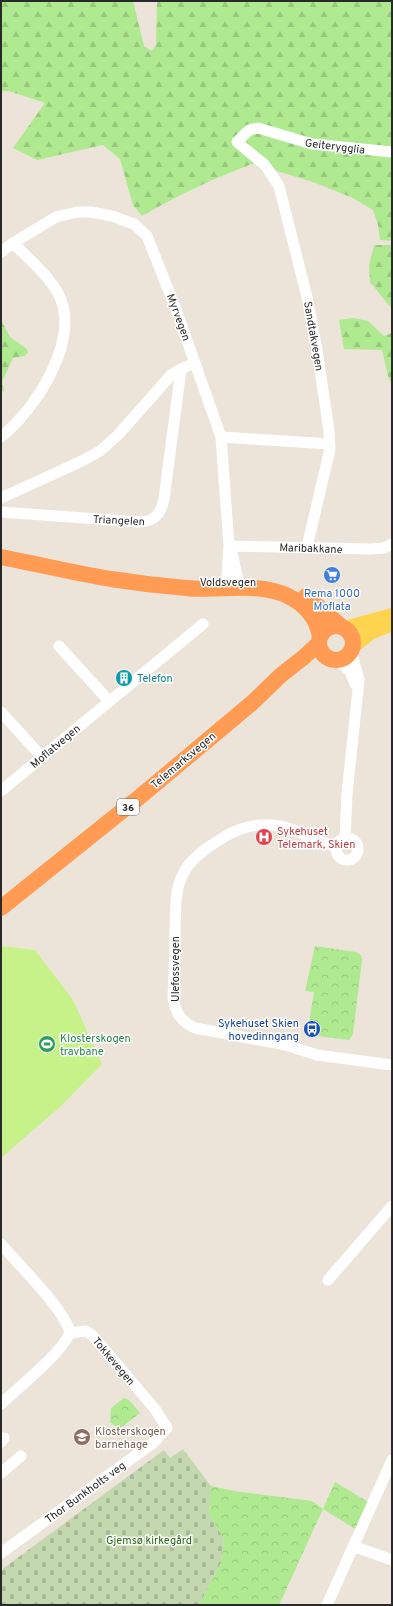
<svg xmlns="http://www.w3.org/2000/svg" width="393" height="1606" font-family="Overpass,sans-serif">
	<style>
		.forest { fill: url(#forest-firs) }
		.cemetery { fill: url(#cemetery-stones) }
		.park { fill: url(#park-crowns) }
		.pitch { fill: #c7f28a }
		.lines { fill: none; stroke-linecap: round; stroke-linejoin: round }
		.minor { stroke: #fff; stroke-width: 11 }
		.major { stroke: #fed34d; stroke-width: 14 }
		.highway { stroke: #ff9b52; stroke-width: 16 }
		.labels { text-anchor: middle; stroke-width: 3; stroke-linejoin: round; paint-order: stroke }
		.shield { fill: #fff; stroke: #696969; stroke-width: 1 }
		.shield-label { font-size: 10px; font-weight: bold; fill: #292929 }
		.street-label { font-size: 11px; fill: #292929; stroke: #fff }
		.shop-label { font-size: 11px; fill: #366cbe; stroke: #fff }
		.culture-label { font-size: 11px; fill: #0d838f; stroke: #fff; text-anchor: start }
		.health-label { font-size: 11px; fill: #be3a42; stroke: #fff; text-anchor: start }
		.transit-label { font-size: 11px; fill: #164399; stroke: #fff; text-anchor: end }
		.leisure-label { font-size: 11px; fill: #27864d; stroke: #fff; text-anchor: start }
		.education-label { font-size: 11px; fill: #785e54; stroke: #fff; text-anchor: start }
		.park-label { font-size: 11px; fill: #266c13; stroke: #fff }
	</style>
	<defs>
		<pattern id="forest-firs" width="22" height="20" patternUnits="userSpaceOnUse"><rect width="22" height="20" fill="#afe990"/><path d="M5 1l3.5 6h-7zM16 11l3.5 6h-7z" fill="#97c87c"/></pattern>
		<pattern id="cemetery-stones" width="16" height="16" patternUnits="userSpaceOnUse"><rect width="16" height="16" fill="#c3d8ae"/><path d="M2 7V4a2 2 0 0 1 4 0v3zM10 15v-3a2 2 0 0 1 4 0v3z" fill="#a8b996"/></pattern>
		<pattern id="park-crowns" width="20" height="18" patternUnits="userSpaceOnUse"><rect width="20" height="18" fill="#afe990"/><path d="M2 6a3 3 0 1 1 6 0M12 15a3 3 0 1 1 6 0" fill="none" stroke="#97c87c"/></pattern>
	</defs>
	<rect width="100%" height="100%" fill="#ede4d9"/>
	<!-- forest -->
	<path class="forest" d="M1 1H133L144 46 152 51 156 45 157 1H392V241L380 240 378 225 373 210 353 198 313 182 277 171 263 160C219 176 182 193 142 216L133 205 120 159 103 145 37 160 13 148 45 103 9 91H1Z
		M374 245H392V309L370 282 369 265Z
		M353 318 368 321 384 336 392 333V383L389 380 382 350 344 349 339 320Z
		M1 320 10 337 27 349 28 353 24 356 13 358 2 382 4 390 3 392 1 391Z"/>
	<!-- cemetery -->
	<path class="cemetery" d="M183 1449 211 1486 209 1514 224 1539 221 1563 199 1605H1V1570L164 1450 170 1458Z"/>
	<!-- park -->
	<path class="park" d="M315 946 356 952 361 955 362 960 353 1034 349 1040 317 1036 314 1026 309 1023 314 992 305 991Z
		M124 1398 129 1400 140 1413 119 1429 110 1422 111 1408Z
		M335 1482 370 1503 357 1530 323 1509 279 1605H199L221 1563 224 1539 209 1514 211 1486 234 1491 312 1501 323 1509Z"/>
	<!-- pitch -->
	<path class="pitch" d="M1 946 35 950 73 1000 102 1064 61 1106 1 1158Z"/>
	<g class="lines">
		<!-- minor -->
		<path class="minor" d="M13 243 56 217 77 212H91L112 216 134 224 147 236 177 312 221 437 229 546 227 576 233 589
			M1 252 13 243C28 258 47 274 58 293 82 339 36 409 1 437
			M221 437 330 444
			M1 498 82 461 100 451 118 435 171 375 181 369
			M1 512 139 522C155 522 161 513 164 499L181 369 195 363
			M229 546 371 549 384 548 392 544
			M307 547 330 449 329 431 317 350 307 297 279 186 265 165 237 142 249 130 258 128 312 144 392 152
			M232 553 238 580 233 589
			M59 646 108 700
			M337 660 350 671 355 684
			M1 712 42 757
			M1 791 203 624
			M336 849a11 11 0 1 1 22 0a11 11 0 1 1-22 0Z
			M345 838 347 794 359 680 351 651
			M336 846C315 843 300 829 279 826 259 822 238 828 221 839 207 847 188 861 182 876 174 893 176 913 175 931 175 953 174 975 173 998 176 1013 180 1021 195 1028L286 1045 317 1055 392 1065
			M1 1244C18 1264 66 1311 70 1333
			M328 1280 392 1206
			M1 1404C20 1386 59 1356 70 1333
			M1 1442 4 1438
			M1 1473 21 1456
			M353 1546 392 1560
			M1 1553 153 1443 167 1428 155 1409 92 1335 86 1331 70 1333
			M327 1605 392 1460"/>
		<!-- major -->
		<path class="major" d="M345 628 392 615
			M353 647 370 633 392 624"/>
		<!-- highway -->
		<path class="highway" d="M1 557C38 564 74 573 111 579 136 583 161 586 186 588 219 592 257 581 288 596 306 605 317 618 320 637
			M306 596 341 626
			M319 643a17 17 0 1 1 34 0a17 17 0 1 1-34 0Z
			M1 908 142 795 252 703 281 675 304 657 319 643"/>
	</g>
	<!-- icons -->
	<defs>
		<g id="supermarket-disc" transform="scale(0.9)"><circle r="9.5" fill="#3f7fe0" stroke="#fff"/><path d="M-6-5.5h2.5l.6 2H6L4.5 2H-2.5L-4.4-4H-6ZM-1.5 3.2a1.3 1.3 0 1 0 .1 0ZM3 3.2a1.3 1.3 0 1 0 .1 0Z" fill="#fff"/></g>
		<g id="building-disc" transform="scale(0.9)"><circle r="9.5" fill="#0f9aa8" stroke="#fff"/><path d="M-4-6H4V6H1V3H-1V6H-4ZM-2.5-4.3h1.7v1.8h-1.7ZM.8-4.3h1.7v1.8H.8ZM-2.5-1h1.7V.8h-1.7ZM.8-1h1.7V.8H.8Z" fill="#fff"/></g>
		<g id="hospital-disc" transform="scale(0.9)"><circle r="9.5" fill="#e0444e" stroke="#fff"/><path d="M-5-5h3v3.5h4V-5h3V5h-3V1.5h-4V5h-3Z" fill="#fff"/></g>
		<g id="bus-disc" transform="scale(0.9)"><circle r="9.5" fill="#1a4fb4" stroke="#fff"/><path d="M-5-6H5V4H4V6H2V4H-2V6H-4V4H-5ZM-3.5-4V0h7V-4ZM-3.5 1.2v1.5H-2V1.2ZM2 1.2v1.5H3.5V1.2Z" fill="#fff"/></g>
		<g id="stadium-disc" transform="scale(0.9)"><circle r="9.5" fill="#2e9e5b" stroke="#fff"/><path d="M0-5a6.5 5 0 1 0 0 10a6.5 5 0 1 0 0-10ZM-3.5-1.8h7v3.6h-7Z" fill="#fff"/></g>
		<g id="school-disc" transform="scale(0.9)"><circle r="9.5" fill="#8d6e63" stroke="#fff"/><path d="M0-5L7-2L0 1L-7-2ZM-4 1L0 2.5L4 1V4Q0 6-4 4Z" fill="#fff"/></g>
	</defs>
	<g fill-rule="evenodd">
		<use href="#supermarket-disc" x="332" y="575"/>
		<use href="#building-disc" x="124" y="678"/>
		<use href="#hospital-disc" x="264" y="837"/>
		<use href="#bus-disc" x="312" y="1029"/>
		<use href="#stadium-disc" x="47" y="1044"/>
		<use href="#school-disc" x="82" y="1437"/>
	</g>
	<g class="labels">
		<!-- shield labels -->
		<rect class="shield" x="117" y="799" width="22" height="16" rx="3"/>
		<g class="shield-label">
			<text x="128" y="811">36</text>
		</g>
		<!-- street labels -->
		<g class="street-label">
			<text transform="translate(335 146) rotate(7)" y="4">Geiterygglia</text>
			<text transform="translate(179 317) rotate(70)" y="4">Myrvegen</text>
			<text transform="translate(314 336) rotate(80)" y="4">Sandtakvegen</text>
			<text transform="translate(119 520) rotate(3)" y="4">Triangelen</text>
			<text transform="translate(311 548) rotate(2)" y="4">Maribakkane</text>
			<text x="228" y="586">Voldsvegen</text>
			<text transform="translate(55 746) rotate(-40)" y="4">Moflatvegen</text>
			<text transform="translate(183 760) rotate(-40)" y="4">Telemarksvegen</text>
			<text transform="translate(175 969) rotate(-90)" y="4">Ulefossvegen</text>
			<text transform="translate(114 1361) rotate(50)" y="4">Tokkevegen</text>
			<text transform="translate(85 1492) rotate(-36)" y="4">Thor Bunkholts veg</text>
		</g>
		<!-- shop labels -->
		<g class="shop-label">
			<text x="332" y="597">Rema 1000<tspan x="332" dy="13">Moflata</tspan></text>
		</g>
		<!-- culture labels -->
		<g class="culture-label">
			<text x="137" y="682">Telefon</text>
		</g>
		<!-- health labels -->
		<g class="health-label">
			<text x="277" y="835">Sykehuset<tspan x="277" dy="13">Telemark, Skien</tspan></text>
		</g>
		<!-- transit labels -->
		<g class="transit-label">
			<text x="299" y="1027">Sykehuset Skien<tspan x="299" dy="13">hovedinngang</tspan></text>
		</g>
		<!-- leisure labels -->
		<g class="leisure-label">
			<text x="60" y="1042">Klosterskogen<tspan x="60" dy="13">travbane</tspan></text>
		</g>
		<!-- education labels -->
		<g class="education-label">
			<text x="95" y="1435">Klosterskogen<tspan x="95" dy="13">barnehage</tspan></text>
		</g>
		<!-- park labels -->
		<g class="park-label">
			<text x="149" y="1544">Gjemsø kirkegård</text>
		</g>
	</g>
	<!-- border -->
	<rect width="393" height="1606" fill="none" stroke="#292929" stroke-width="4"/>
</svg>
